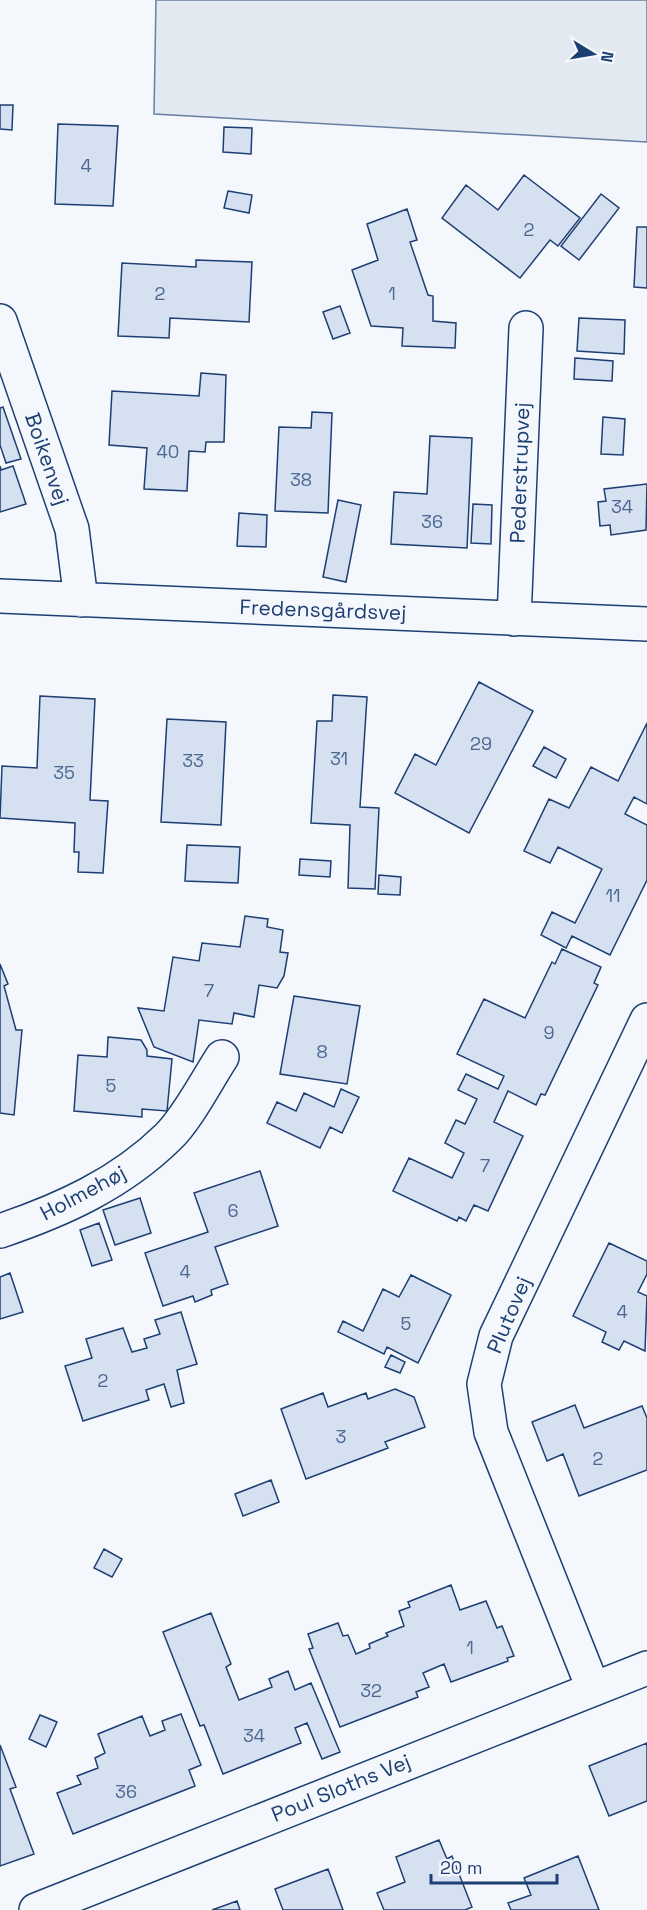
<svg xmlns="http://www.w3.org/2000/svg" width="647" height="1910" font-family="'Space Grotesk',sans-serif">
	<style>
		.green { fill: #e3e9f0; stroke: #687fa3; stroke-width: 1.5 }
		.building { fill: #d5e0f0; stroke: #1d3f73; stroke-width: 1.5 }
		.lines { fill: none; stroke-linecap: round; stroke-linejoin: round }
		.street-casing { stroke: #1d3f73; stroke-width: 36 }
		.street { stroke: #f4f7fb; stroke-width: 33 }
		.labels { text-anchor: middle; stroke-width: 4.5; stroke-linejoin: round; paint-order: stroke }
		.number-label { font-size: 18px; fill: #4b6792 }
		.street-label { font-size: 21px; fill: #1d3f73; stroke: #f4f7fb }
	</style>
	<rect width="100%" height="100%" fill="#f4f7fb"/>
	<!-- green -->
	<path class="green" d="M156 0H647V142L154 114Z"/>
	<!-- building -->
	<path class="building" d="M0 105H13L12 130 0 129Z
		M58 124 118 126 113 206 55 204Z
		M224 127 252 128 251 154 223 152Z
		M524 175 580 218 558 246 550 240 520 278 442 218 466 185 498 210Z
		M228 191 252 195 249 213 224 208Z
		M601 194 619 208 579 260 561 246Z
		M407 209 417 240 410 242 428 295 433 296V321L456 323 455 348 402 346 403 328 371 326 352 270 378 260 367 224Z
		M637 227H647V288L634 287Z
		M196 260 252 262 249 322 170 318 169 338 118 336 122 263 196 267Z
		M340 306 350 333 333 339 323 312Z
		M579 318 625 320 624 354 577 351Z
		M575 358 613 361 612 381 574 379Z
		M201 373 226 375 224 442H206L205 452 189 451 187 491 144 489 147 448 109 445 112 391 199 396Z
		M3 407 21 459 6 463 0 445V408Z
		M312 412 332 413 328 513 275 511 279 427 311 428Z
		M603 417 625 419 623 455 601 454Z
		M430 436 472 438 467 548 391 544 394 492 427 494Z
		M0 466 1 470 13 466 26 504 0 512Z
		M647 484 646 530 611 535 610 525 600 526 598 502 606 501 604 489Z
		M338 500 361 505 346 582 323 577Z
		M473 504 492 505 491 544 471 543Z
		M239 513 267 515 266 547 237 546Z
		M479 682 533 711 469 833 395 793 415 754 436 765Z
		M333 695 367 697 360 807 379 808 375 889 348 888 350 825 311 823 317 721H332Z
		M40 696 95 699 90 800 108 801 103 873 78 872 79 852H74L75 823 0 818 2 766 37 768Z
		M167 719 226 722 221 825 161 822Z
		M647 723V804L634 797 625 814 647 825V880L610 955 572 936 566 948 541 935 552 912 575 923 602 869 558 847 550 863 524 851 549 799 569 808 591 767 618 781Z
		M544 747 566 759 556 778 533 766Z
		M187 845 240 847 238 883 185 881Z
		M300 859 331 861 330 877 299 875Z
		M379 875 401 877 400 895 378 894Z
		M245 916 268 919 267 927 283 930 280 952 288 953 284 976 277 988 259 985 254 1017 234 1013 232 1024 199 1020 193 1062 154 1047 138 1008 164 1011 173 957 199 961 202 943 240 947Z
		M562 949 601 967 594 983 598 985 545 1095 541 1094 536 1105 508 1091 494 1122 523 1136 488 1211 474 1205 466 1221 459 1217 457 1221 393 1191 409 1158 452 1178 464 1153 445 1143 456 1120 465 1124 477 1099 458 1090 466 1074 498 1089 504 1076 457 1054 484 999 525 1018 552 962 555 964Z
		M0 964 8 984 4 986 16 1030H22L14 1115 0 1113Z
		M294 996 360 1006 347 1084 280 1074Z
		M108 1037 141 1040 147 1050V1056L172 1059 167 1111 142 1109V1117L74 1111 78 1055 107 1057Z
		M341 1089 359 1097 342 1133 330 1127 320 1148 267 1123 277 1102 296 1111 304 1093 334 1107Z
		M260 1171 278 1226 215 1247 228 1284 211 1290 212 1295 195 1302 193 1296 163 1306 145 1253 208 1232 194 1193Z
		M140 1198 151 1233 115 1245 103 1210Z
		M99 1223 112 1260 92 1266 80 1230Z
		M609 1243 647 1261V1274L638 1292 647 1296 645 1351 624 1341 619 1350 602 1342 606 1332 573 1316Z
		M10 1273 23 1312 0 1319V1277Z
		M411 1275 451 1295 418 1363 387 1347 384 1354 338 1332 343 1321 363 1331 383 1289 399 1297Z
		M181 1312 197 1364 177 1370 184 1403 171 1407 164 1384 146 1390 149 1400 83 1421 65 1366 92 1358 86 1339 123 1328 132 1352 147 1348 144 1339 160 1334 155 1320Z
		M391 1355 405 1362 400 1373 385 1367Z
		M395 1389 414 1397 425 1427 385 1442 388 1448 306 1479 281 1409 323 1393 328 1407 366 1393 368 1399Z
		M575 1405 584 1428 642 1406 647 1418V1470L579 1496 563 1454 547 1461 532 1422Z
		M271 1480 279 1502 243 1516 235 1494Z
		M104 1549 122 1559 112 1577 94 1568Z
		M451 1585 460 1610 486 1601 497 1628 502 1626 514 1656 507 1658 508 1661 451 1682 444 1664 423 1673 429 1687 416 1692 418 1697 340 1727 309 1649 313 1648 308 1634 338 1623 343 1636 348 1635 356 1654 370 1648 369 1644 388 1636 386 1633 404 1626 399 1611 410 1607 408 1602Z
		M211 1613 231 1664 226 1667 239 1700 272 1687 269 1679 288 1671 295 1690 311 1683 340 1752 322 1759 307 1723 295 1728 301 1743 223 1774 204 1725 200 1726 163 1632Z
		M181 1714 201 1765 189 1770 195 1786 73 1834 57 1793 81 1784 77 1776 98 1768 95 1758 105 1753 98 1734 142 1716 150 1736 165 1730 162 1721Z
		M40 1715 57 1722 46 1747 29 1739Z
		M647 1743V1801L609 1816 589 1766Z
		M0 1745 16 1787 10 1789 34 1854 0 1866Z
		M439 1840 447 1859 452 1856 472 1907 465 1910H384L377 1893 405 1882 396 1857Z
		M578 1856 599 1910H511L508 1903 531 1895 524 1878Z
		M328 1869 343 1910H283L275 1889Z
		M237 1901 240 1910H212Z"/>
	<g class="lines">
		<!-- street casing -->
		<g class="street-casing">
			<path id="street" d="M0 321 72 529 81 600
				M0 596 647 624
				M514 619 526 328
				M0 1231C62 1210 120 1184 168 1137 187 1119 207 1080 222 1057
				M593 1688 491 1432 484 1384 496 1336 647 1020
				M36 1910 647 1668"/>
		</g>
		<!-- street -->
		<use href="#street" class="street"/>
	</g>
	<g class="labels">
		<!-- number labels -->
		<g class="number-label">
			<text x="86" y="172">4</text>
			<text x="529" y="236">2</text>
			<text x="160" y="300">2</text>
			<text x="392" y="300">1</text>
			<text x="168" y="458">40</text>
			<text x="301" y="486">38</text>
			<text x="622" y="513">34</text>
			<text x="432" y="528">36</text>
			<text x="481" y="750">29</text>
			<text x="339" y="765">31</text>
			<text x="193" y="767">33</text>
			<text x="64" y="779">35</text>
			<text x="613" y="902">11</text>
			<text x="209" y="997">7</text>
			<text x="549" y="1039">9</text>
			<text x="322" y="1058">8</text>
			<text x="111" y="1092">5</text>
			<text x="485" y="1172">7</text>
			<text x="233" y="1217">6</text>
			<text x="185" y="1278">4</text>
			<text x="622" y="1318">4</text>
			<text x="406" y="1330">5</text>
			<text x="103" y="1387">2</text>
			<text x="341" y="1443">3</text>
			<text x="598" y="1465">2</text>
			<text x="470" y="1654">1</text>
			<text x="371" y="1697">32</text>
			<text x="254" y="1742">34</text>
			<text x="126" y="1798">36</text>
		</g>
		<!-- street labels -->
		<g class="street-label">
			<text transform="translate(47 459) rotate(71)" y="7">Boikenvej</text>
			<text transform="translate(520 473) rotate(-88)" y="7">Pederstrupvej</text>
			<text transform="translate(323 610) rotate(2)" y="7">Fredensgårdsvej</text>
			<text transform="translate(83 1193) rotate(-28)" y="7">Holmehøj</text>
			<text transform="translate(509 1315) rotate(-67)" y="7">Plutovej</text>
			<text transform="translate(341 1788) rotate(-22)" y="7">Poul Sloths Vej</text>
		</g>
	</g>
	<!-- north arrow -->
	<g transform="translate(593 54) rotate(101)" stroke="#f4f7fb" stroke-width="4.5" paint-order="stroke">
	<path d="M0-4.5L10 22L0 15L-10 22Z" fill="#1d3f73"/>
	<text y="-9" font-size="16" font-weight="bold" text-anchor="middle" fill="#1d3f73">N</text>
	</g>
	<!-- scale -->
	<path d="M431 1874v9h126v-9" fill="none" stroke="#1d3f73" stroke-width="3"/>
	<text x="440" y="1874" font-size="18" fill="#1d3f73" stroke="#f4f7fb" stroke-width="4.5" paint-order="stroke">20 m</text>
</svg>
